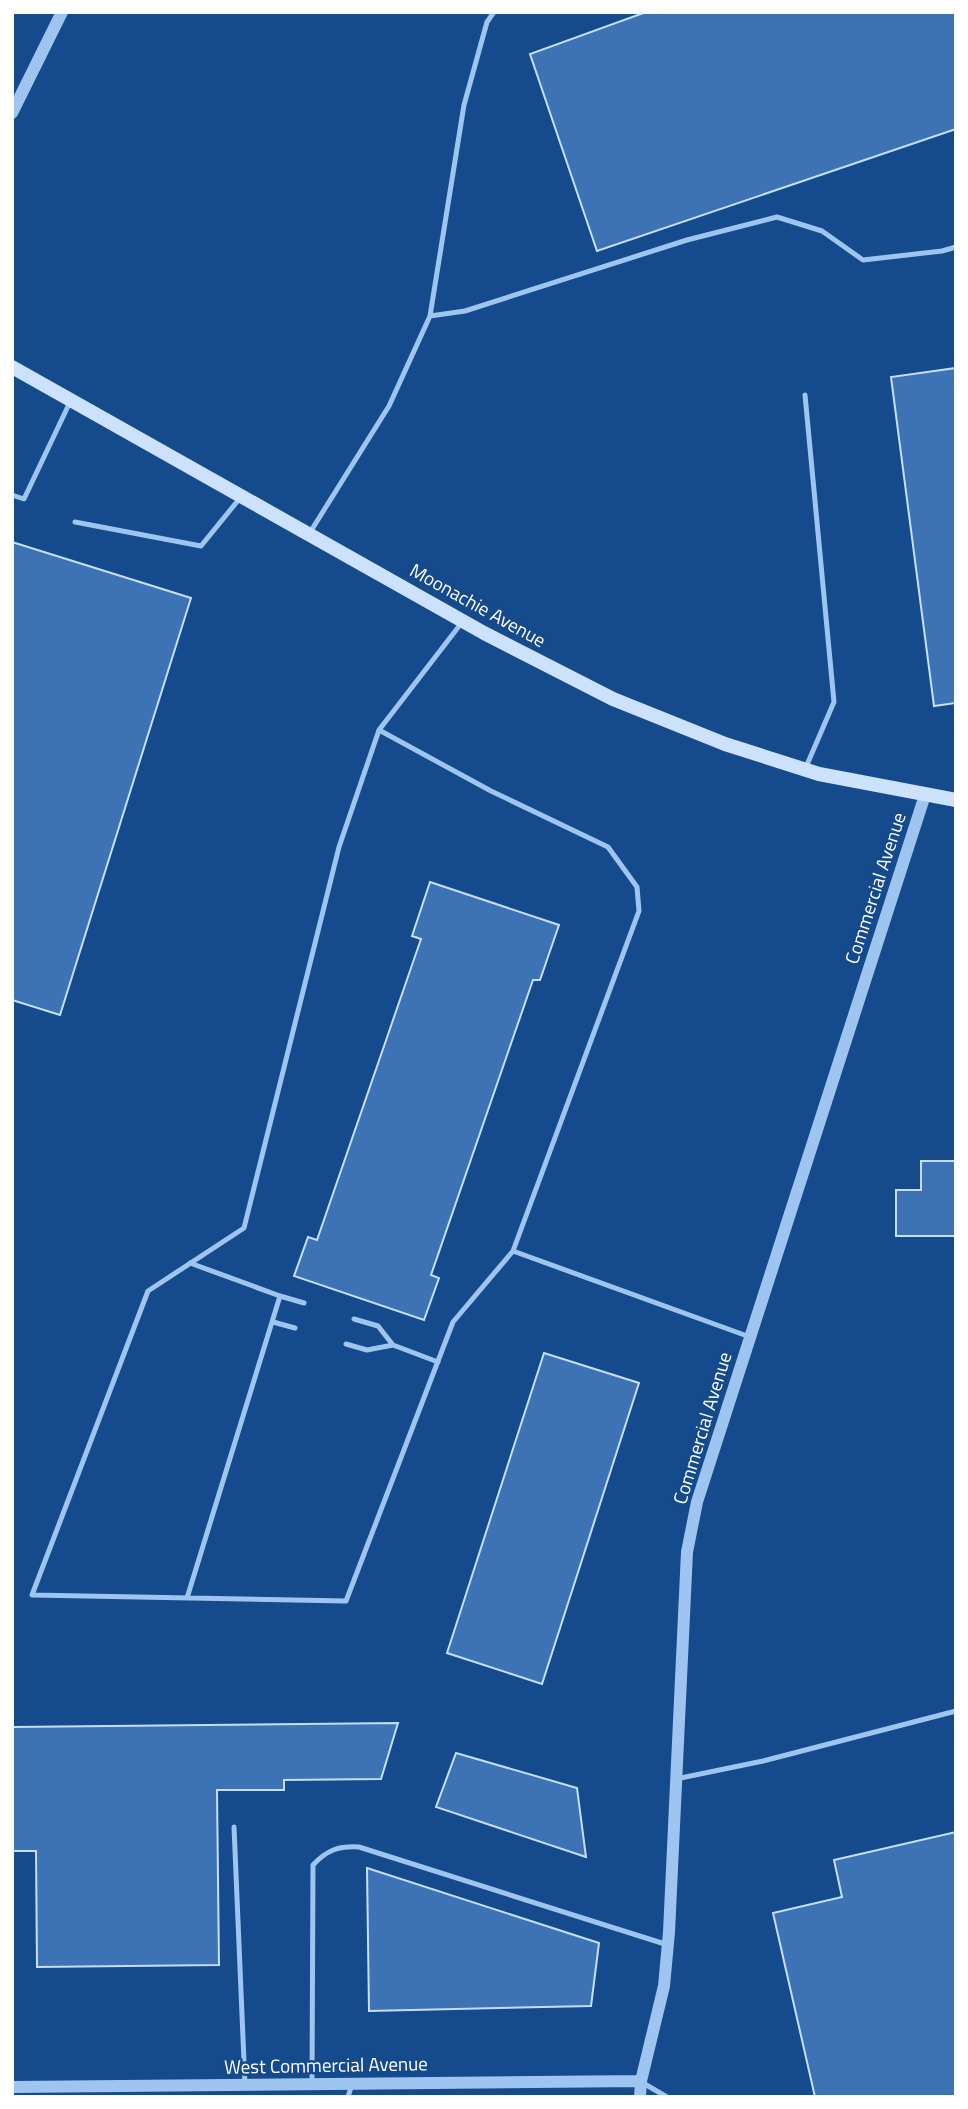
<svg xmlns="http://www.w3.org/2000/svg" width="968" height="2109" font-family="'Titillium Web',sans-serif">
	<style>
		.building { fill: #3d73b5; stroke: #c5defb; stroke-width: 2 }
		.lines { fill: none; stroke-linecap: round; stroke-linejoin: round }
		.service { stroke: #9ec4f0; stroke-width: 5 }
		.tertiary { stroke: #9ec4f0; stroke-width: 12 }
		.secondary { stroke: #cce1fb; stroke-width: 14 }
		.labels { text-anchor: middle; stroke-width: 5; stroke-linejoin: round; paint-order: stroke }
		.street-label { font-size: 19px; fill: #fff; stroke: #154a8c }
	</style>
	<rect width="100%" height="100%" fill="#154a8c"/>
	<!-- building -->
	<path class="building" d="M646 12H956V129L597 251 530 54Z
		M956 368V703L934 706 891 377Z
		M12 542 191 598 60 1015 12 1000Z
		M430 882 559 925 540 980H533L431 1275 439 1278 424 1320 294 1276 308 1237 317 1240 421 939 412 936Z
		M921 1161H956V1236H896V1190H921Z
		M544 1353 639 1383 542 1684 447 1653Z
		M398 1723 381 1779 284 1780V1790H217L219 1965 37 1967 36 1851H12V1727Z
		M456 1753 577 1788 586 1857 436 1807Z
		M956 1832V2097H815L773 1913 842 1897 834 1860Z
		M367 1868 599 1943 591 2006 369 2011Z"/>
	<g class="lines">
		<!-- service -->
		<path class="service" d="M430 316 464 105 487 22 494 12
			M805 395 834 702 806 767
			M12 495 24 499 71 400
			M75 522 201 546 240 498
			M309 534 389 406 430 316 465 311 687 240 777 217 822 231 863 260 942 251 956 247
			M463 621 379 730 491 791 608 847 637 887 639 911 513 1251 750 1337
			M379 730 339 847 244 1228 148 1291 32 1595 346 1601 453 1322 513 1251
			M280 1296 304 1303
			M273 1322 295 1328
			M346 1344 367 1350 393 1345 378 1326 354 1319
			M393 1345 438 1362
			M187 1598 280 1296 190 1263
			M676 1779 763 1761 956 1711
			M234 1827 245 2085
			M312 2083 313 1865C327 1850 338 1846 359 1847L668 1945
			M643 2083 667 2097
			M348 2097 352 2084"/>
		<!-- tertiary -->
		<path class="tertiary" d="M12 113 62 12
			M12 2087 641 2081
			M640 2097 641 2081 664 1986 669 1932 687 1552 697 1502 925 795"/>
		<!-- secondary -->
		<path class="secondary" d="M12 367 484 633 613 699 725 744 819 774 956 800"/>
	</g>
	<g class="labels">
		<!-- street labels -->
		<g class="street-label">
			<text transform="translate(478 605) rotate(29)" y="7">Moonachie Avenue</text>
			<text transform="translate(875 888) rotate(-72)" y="7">Commercial Avenue</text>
			<text transform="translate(702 1428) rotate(-73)" y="7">Commercial Avenue</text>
			<text transform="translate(326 2065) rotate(-1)" y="7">West Commercial Avenue</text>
		</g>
	</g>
	<!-- border -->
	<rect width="968" height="2109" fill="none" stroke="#ffffff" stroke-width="28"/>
</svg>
